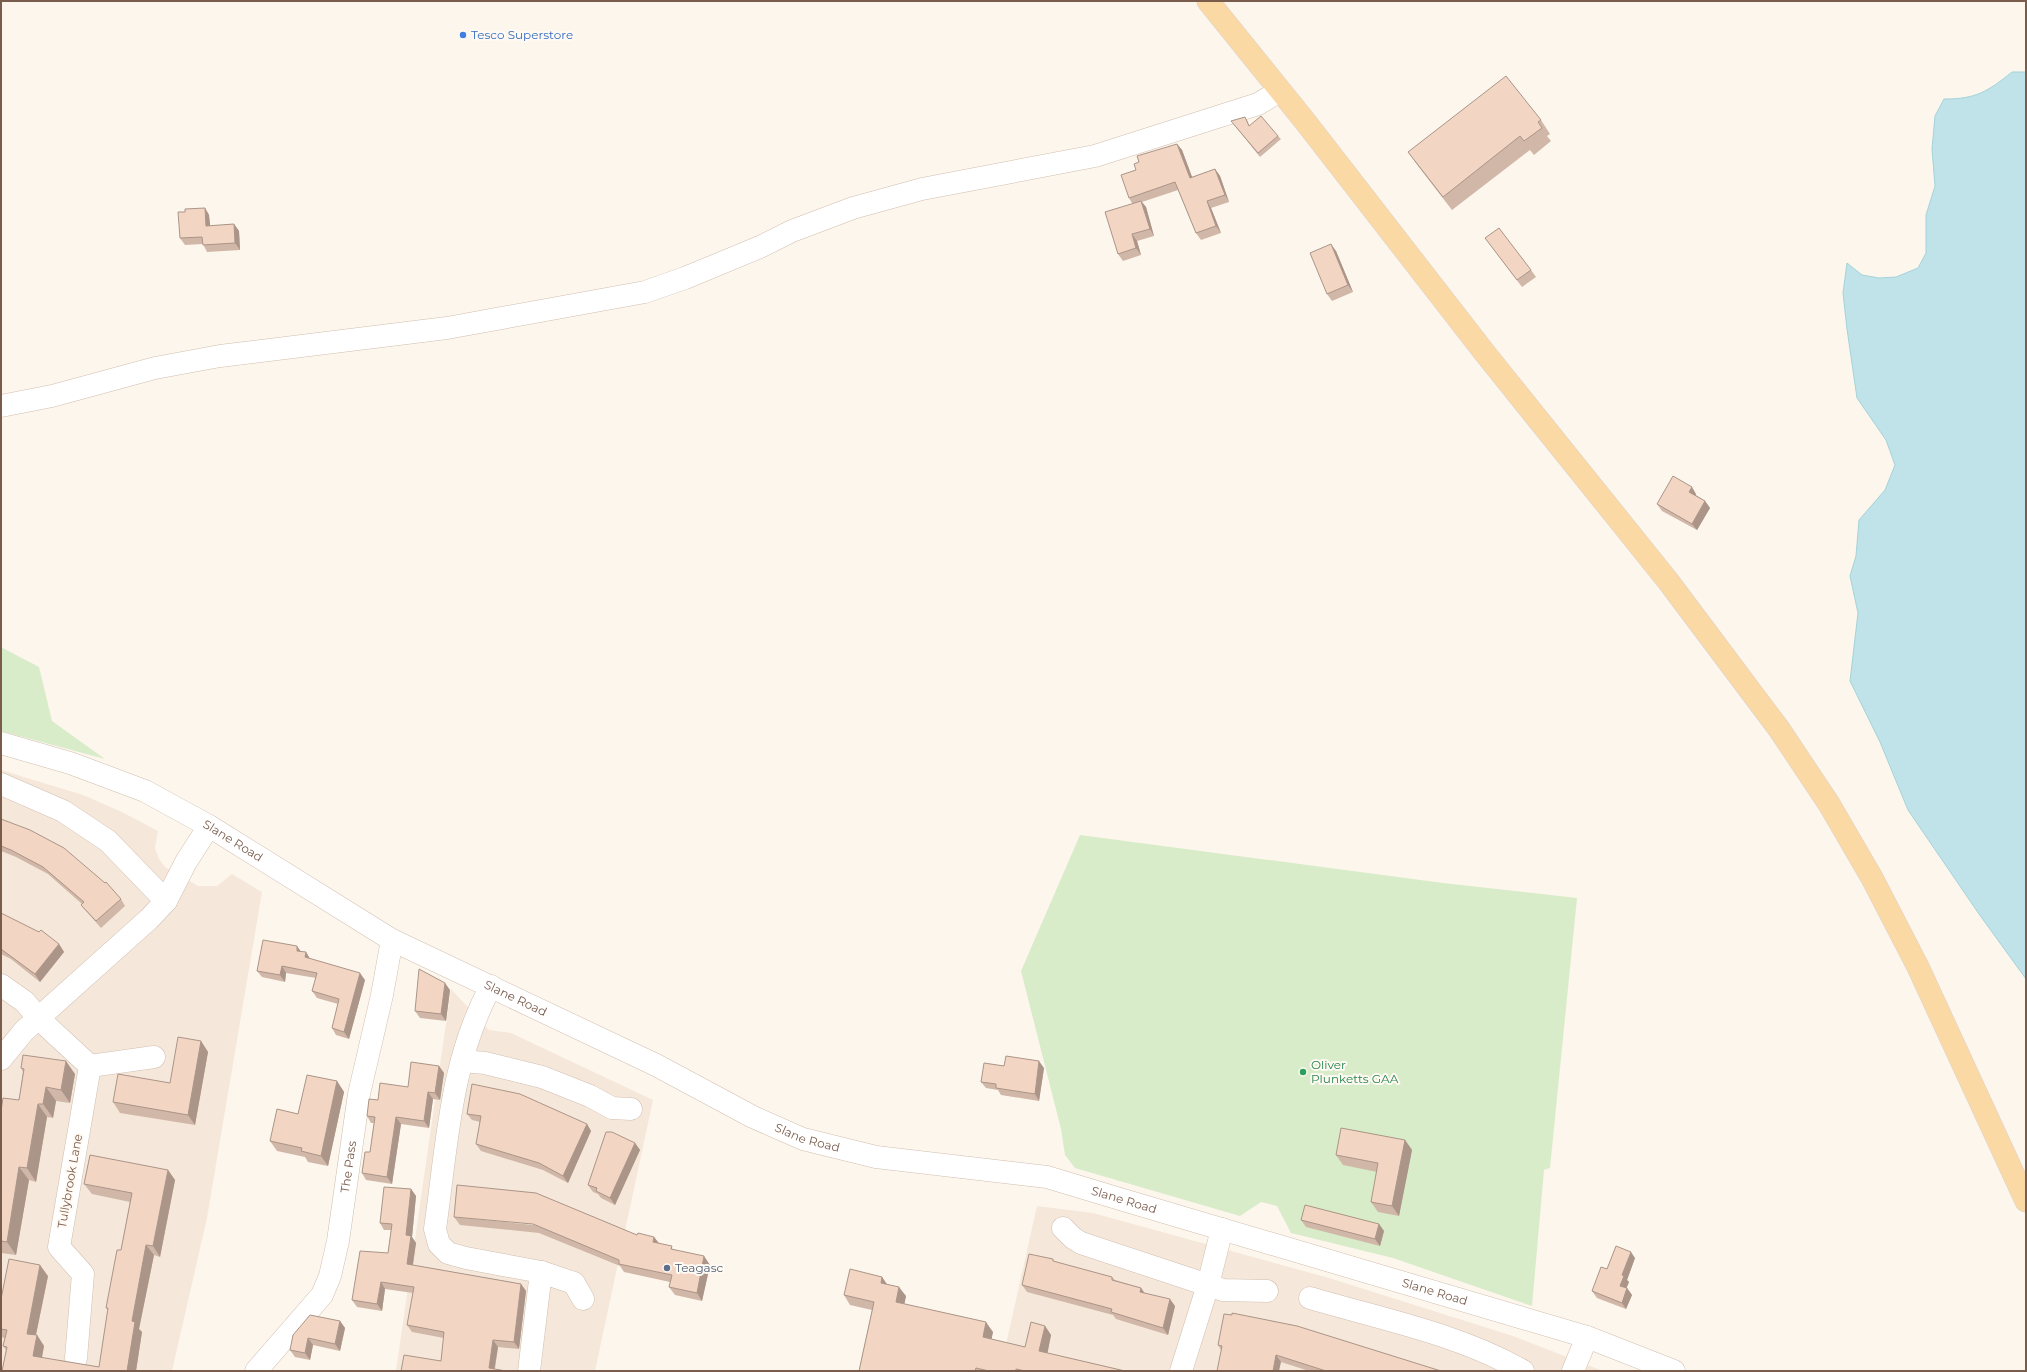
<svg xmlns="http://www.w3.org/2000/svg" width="2027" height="1372" font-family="Montserrat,sans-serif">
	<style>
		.residential { fill: #f5e8da }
		.green { fill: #d8ecc9 }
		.water { fill: #bfe3e8; stroke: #a5d3da }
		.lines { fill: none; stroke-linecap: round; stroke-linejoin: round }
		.minor-casing { stroke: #d1beb0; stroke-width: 23 }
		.major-casing { stroke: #dad1cd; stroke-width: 23 }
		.minor { stroke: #fff; stroke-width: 22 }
		.major { stroke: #fbd9a5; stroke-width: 22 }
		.wall { fill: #d1b7a8 }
		.shaded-wall { fill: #aa9588 }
		.building { fill: #f3d5c3; stroke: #aa9588 }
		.shop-dot { fill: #3f7fe0; stroke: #fffaf3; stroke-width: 1.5 }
		.leisure-dot { fill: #2e9e5b; stroke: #fffaf3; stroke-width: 1.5 }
		.service-dot { fill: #5c6f8a; stroke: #fffaf3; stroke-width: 1.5 }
		.labels { text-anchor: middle; stroke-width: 4; stroke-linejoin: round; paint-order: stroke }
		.shop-label { font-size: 12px; fill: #366cbe; stroke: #fffaf3; text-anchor: start }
		.street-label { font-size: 12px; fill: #7a5c4d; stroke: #fffaf3 }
		.leisure-label { font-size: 12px; fill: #27864d; stroke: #fffaf3; text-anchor: start }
		.service-label { font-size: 12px; fill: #4e5e75; stroke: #fffaf3; text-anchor: start }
	</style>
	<rect width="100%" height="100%" fill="#fdf6ec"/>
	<!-- residential -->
	<path class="residential" d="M1 770 83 795 124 813 158 831 155 848 159 859 165 867 198 886H217L232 874 262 892 207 1218 172 1371H1Z
		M451 989 489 1030 511 1033 653 1100 595 1371H396Z
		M1037 1206 1093 1213 1329 1278 1513 1336 1603 1371H1000Z"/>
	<!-- green -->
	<path class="green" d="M1 647 39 667 52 721 105 759 1 731Z
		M1080 835 1443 883 1577 898 1550 1168 1544 1170 1532 1306 1393 1258 1291 1233 1277 1206 1261 1202 1240 1216 1075 1168 1065 1155 1061 1129 1021 971Z"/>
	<!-- water -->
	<path class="water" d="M2012 72H2026V979L1979 914 1908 810 1880 742 1850 681 1858 613 1850 576 1856 556 1859 520 1885 490 1895 465 1886 440 1857 398 1847 329 1843 293 1847 263 1862 275 1879 278 1896 277 1918 268 1926 253V215L1935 186 1932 149 1935 116 1944 99C1976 99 1987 92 2012 72Z"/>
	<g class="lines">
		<!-- minor casing -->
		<g class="minor-casing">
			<g id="minor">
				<path d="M1 406 52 396 155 368 220 356 447 328 645 292 685 278 760 247 792 231 853 208 922 189 1095 156 1258 104 1280 91"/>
				<path id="s1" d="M1 743 70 763 145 791 209 826 392 940 656 1065 753 1117 803 1139 876 1157 1047 1177 1120 1199 1587 1337 1674 1371"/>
				<path d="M1 784 63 811 108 841 166 901"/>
				<path d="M1 985 25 1002 38 1018 90 1066 59 1247 83 1274 76 1358"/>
				<path d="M491 986C450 1061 447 1146 435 1229L439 1244 448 1253 466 1258 541 1272 574 1283 583 1299"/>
				<path d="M1 1059 24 1031 149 919 166 901 186 862 209 826"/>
				<path d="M462 1061 485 1063 542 1077 590 1096 612 1108 631 1109"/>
				<path d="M90 1066 154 1057"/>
				<path d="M1063 1228 1073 1238 1081 1243 1223 1290 1267 1291"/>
				<path d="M1310 1298C1381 1319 1459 1334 1523 1371"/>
				<path id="s2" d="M256 1371 322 1295 330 1276 338 1241 359 1094 382 995 392 940"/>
				<path d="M529 1371 541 1272"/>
				<path d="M1181 1371 1208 1285 1222 1229"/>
				<path d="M1573 1371 1587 1337"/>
			</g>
		</g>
		<!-- major casing -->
		<g class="major-casing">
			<path id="major" d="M1208 1 1304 120 1484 352 1668 581 1779 729 1829 804 1872 878 1918 967 2026 1201"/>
		</g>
		<!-- minor -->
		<use href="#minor" class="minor"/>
		<!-- major -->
		<use href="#major" class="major"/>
	</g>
	<!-- wall -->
	<path class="wall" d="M1247 120 1249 125 1278 136 1281 139 1260 157 1231 121Z
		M1541 120 1550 134 1547 136 1551 141 1534 155 1530 150 1452 210 1418 166 1408 152Z
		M1177 144 1182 150 1192 177 1215 169 1220 176 1229 202 1211 208 1221 233 1201 240 1196 233 1178 190 1142 202 1146 207 1154 236 1137 241 1141 255 1123 261 1118 254 1132 203 1129 198 1136 170 1139 162Z
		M205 208 209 215 210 226 234 224 239 231 240 250 207 252 203 244 185 245 180 238 185 212Z
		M1485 238 1531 270 1536 277 1522 287Z
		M1336 251 1353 292 1332 301 1327 294Z
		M1696 494V495L1705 501 1710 508 1697 530 1662 511 1657 504Z
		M1 819 121 899 125 906 101 928 86 911 81 905 82 904 48 874 16 857 1 851Z
		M1 913 59 944 64 952 40 982 11 959 1 954Z
		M301 952H306L310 959 365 980 349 1039 336 1035 332 1028 338 1004 317 998 312 991 316 978 286 973 285 982 262 977 257 971Z
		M450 990 446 1021 420 1018 415 1011Z
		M201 1041 208 1052 195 1125 120 1113 113 1102 170 1083Z
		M439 1066 444 1073 440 1100 433 1099 429 1128 401 1124 392 1184 366 1180 362 1173 370 1152 374 1123H371L367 1116 408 1087Z
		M1004 1066 1044 1068 1039 1101 1001 1095 998 1090 986 1088 981 1082Z
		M21 1068 75 1074 70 1103 56 1101 53 1118 47 1117 36 1182 29 1180 16 1255 1 1253V1111L19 1100 23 1072Z
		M337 1081 344 1092 328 1166 308 1162 305 1157 277 1151 270 1141 298 1114Z
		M467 1114 587 1124 591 1131 568 1183 543 1170 481 1151 476 1144 480 1122 472 1120Z
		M1405 1140 1412 1150 1399 1216 1378 1212 1371 1202 1377 1172 1343 1165 1336 1155Z
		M635 1143 640 1150 615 1205 601 1198 598 1194 593 1192 588 1185Z
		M168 1170 175 1180 160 1257 154 1255 139 1329 142 1332 136 1371H2L6 1350 3 1346 5 1338H3L1 1335V1329L48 1276 36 1335H37L44 1346 42 1358 99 1367 108 1310 106 1308 121 1250 130 1202 92 1194 84 1184Z
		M411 1189 416 1196 412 1237 416 1243 413 1265 521 1284 526 1291 519 1349 498 1347 495 1369 441 1361 444 1338 412 1332 407 1325 413 1293 385 1289 382 1311 357 1307 352 1300 388 1253 391 1230H384L380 1223Z
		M454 1217 654 1237 659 1243 710 1265 702 1301 675 1295 669 1287 670 1282 624 1272 620 1266 539 1233 460 1225Z
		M1301 1220 1379 1224 1384 1231 1380 1246 1306 1227Z
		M1635 1258 1627 1280 1629 1282 1626 1288H1627L1632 1295 1626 1309 1597 1298 1592 1291 1607 1269Z
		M1056 1262 1112 1277 1115 1280 1141 1288 1144 1293 1175 1306 1168 1335 1116 1319 1113 1315 1027 1292 1022 1285Z
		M882 1277 887 1284 906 1296 904 1304 993 1332 991 1339 1025 1347 1045 1326 1051 1335 1047 1353 1125 1371H859L872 1310 850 1305 844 1295Z
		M340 1321 345 1328 340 1351 313 1345 310 1360 295 1357 290 1350 293 1335Z
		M1218 1345 1441 1371H1309L1281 1362 1221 1350Z"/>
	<!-- shaded-wall -->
	<path class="shaded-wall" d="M1177 144 1182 150 1195 185 1190 178Z
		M1215 169 1220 176 1229 202 1225 195Z
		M1141 201 1146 207 1154 236 1150 229Z
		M1207 201 1211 208 1221 233 1216 226Z
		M205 208 209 215 211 233 206 226Z
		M234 224 239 231 240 250 235 243Z
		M1132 234 1137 241 1141 255 1136 248Z
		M1331 244 1336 251 1353 292 1348 285Z
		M1692 487 1696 494 1694 498 1689 492Z
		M1705 501 1710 508 1697 530 1692 524Z
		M59 944 64 952 40 982 35 974Z
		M297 946 302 953 297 951Z
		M306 952 310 959 305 957Z
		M282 966 286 973 285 982 280 975Z
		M360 973 365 980 349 1039 344 1032Z
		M445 983 450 990 446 1021 441 1014Z
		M201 1041 208 1052 195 1125 188 1115Z
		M66 1061 75 1074 70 1103 61 1090Z
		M1039 1061 1044 1068 1039 1101 1035 1094Z
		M439 1066 444 1073 440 1100 435 1093Z
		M337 1081 344 1092 328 1166 321 1156Z
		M46 1087 56 1101 53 1118 43 1104Z
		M428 1092 433 1099 429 1128 424 1121Z
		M38 1104 47 1117 36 1182 27 1168Z
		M396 1117 401 1124 392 1184 387 1177Z
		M587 1124 591 1131 568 1183 563 1176Z
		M1405 1140 1412 1150 1399 1216 1392 1206Z
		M635 1143 640 1150 615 1205 610 1198Z
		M19 1167 29 1180 16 1255 7 1242Z
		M168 1170 175 1180 160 1257 153 1246Z
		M411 1189 416 1196 412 1237 416 1243 412 1270 407 1264 406 1235Z
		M1379 1224 1384 1231 1380 1246 1375 1239Z
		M654 1237 660 1245 653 1242Z
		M146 1245 154 1255 139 1329 142 1332 136 1371H127L132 1321Z
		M1631 1252 1635 1258 1627 1280 1629 1282 1625 1292 1620 1286 1622 1275Z
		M704 1256 710 1265 702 1301 697 1293Z
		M40 1265 48 1276 34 1344 27 1334Z
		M882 1277 888 1286 881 1283Z
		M381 1282 385 1289 382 1311 377 1304Z
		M521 1284 526 1291 519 1349 514 1342Z
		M899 1287 906 1296 903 1311 896 1302Z
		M1141 1288 1146 1295 1140 1292Z
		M1627 1288 1632 1295 1626 1309 1622 1303Z
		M1170 1299 1175 1306 1168 1335 1163 1328Z
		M340 1321 345 1328 340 1351 335 1344Z
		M986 1322 993 1332 990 1347 983 1337Z
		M1045 1326 1051 1335 1046 1361 1039 1351Z
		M37 1335 44 1346 40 1367 33 1356Z
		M308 1338 313 1345 310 1360 305 1353Z
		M493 1340 498 1347 494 1371 489 1368Z
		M1276 1355 1281 1362 1279 1371H1273Z"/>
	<!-- building -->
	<path class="building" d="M1506 76 1541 120 1538 122 1542 128 1524 141 1520 136 1443 197 1408 152Z
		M1261 116 1278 136 1258 153 1231 121 1245 117 1249 126Z
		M1177 144 1190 178 1215 169 1225 195 1207 201 1216 226 1196 233 1175 182 1129 198 1121 175 1136 170 1134 164 1139 162 1137 156Z
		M1141 201 1150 229 1132 234 1136 248 1118 254 1105 212Z
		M205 208 206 226 234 224 235 243 203 245 202 237 180 238 178 212H185V209Z
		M1499 228 1531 270 1517 280 1485 238Z
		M1331 244 1348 285 1327 294 1310 253Z
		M1673 476 1692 487 1689 492 1705 501 1692 524 1657 504Z
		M1 819 30 830 64 848 105 883 106 882 121 899 96 921 81 905 84 902 43 867 11 850 1 846Z
		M1 913 39 932 41 930 59 944 35 974 5 952 1 949Z
		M263 940 297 946V951L306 952 305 957 360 973 344 1032 332 1028 339 999 312 991 317 973 282 966 280 975 257 971Z
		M419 969 445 983 441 1014 415 1011Z
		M178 1037 201 1041 188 1115 113 1102 118 1074 170 1083Z
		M23 1055 66 1061 61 1090 46 1087 43 1104H38L27 1168 19 1167 7 1242 1 1241V1111L3 1098 19 1100 24 1069 21 1068Z
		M1006 1056 1039 1061 1035 1094 996 1088V1084L981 1082 984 1063 1004 1066Z
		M411 1062 439 1066 435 1093 428 1092 424 1121 396 1117 387 1177 362 1173 365 1152H370L375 1117 367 1116 369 1099 378 1100 380 1083 408 1087Z
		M307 1075 337 1081 321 1156 301 1151 302 1148 270 1141 277 1109 298 1114Z
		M472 1084 520 1094 587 1124 563 1176 539 1163 476 1144 481 1116 467 1114Z
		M1341 1128 1405 1140 1392 1206 1371 1202 1378 1163 1336 1155Z
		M606 1132H612L635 1143 610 1198 596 1191 597 1188 588 1185Z
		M90 1155 168 1170 153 1246 146 1245 132 1321 135 1322 127 1371H2L7 1347 3 1346 7 1330 1 1329V1299L9 1259 40 1265 27 1334 37 1335 33 1356 99 1367 108 1308H106L117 1250H121L132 1193 84 1184Z
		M457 1185 536 1193 637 1235 638 1233 654 1237 653 1242 672 1246 671 1249 704 1256 697 1293 669 1287 672 1275 619 1264V1260L533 1224 454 1217Z
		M384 1187 411 1189 406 1235 411 1236 407 1264 521 1284 514 1342 493 1340 489 1368 506 1371H401L404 1355 441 1361 444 1332 407 1325 414 1287 381 1282 377 1304 352 1300 360 1251 388 1253 392 1224 380 1223Z
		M1305 1205 1379 1224 1375 1239 1301 1220Z
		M1616 1246 1631 1252 1622 1275 1624 1276 1620 1286 1627 1288 1622 1303 1592 1291 1601 1267 1607 1269Z
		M1029 1254 1053 1259V1261L1112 1277V1280L1141 1288 1140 1292 1170 1299 1163 1328 1111 1312 1112 1309 1022 1285Z
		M850 1269 882 1277 881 1283 899 1287 896 1302 986 1322 983 1337 1025 1347 1031 1322 1045 1326 1039 1351 1125 1371H1025L1016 1369V1371H989L976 1368 975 1371H859L874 1302 844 1295Z
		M1232 1313 1297 1326 1441 1371H1326L1276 1355 1273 1371H1217L1222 1346 1218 1345 1224 1314 1232 1315Z
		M310 1315 340 1321 335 1344 308 1338 305 1353 290 1350 293 1335Z"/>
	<!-- markers -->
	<circle class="shop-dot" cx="463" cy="35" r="4"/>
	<circle class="leisure-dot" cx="1303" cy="1072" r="4"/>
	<circle class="service-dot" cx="667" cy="1268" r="4"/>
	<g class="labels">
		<!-- shop labels -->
		<g class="shop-label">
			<text x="471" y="39">Tesco Superstore</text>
		</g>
		<!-- street labels -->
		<g class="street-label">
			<text dy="4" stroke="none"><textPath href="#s1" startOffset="253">Slane Road</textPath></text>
			<text dy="4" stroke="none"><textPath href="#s1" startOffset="577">Slane Road</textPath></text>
			<text dy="4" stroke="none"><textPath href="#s1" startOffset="901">Slane Road</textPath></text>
			<text dy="4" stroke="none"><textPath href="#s2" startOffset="232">The Pass</textPath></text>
			<text transform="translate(70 1181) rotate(-80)" y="4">Tullybrook Lane</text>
			<text dy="4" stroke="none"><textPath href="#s1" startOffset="1225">Slane Road</textPath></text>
			<text dy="4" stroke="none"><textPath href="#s1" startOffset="1549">Slane Road</textPath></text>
		</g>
		<!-- leisure labels -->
		<g class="leisure-label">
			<text x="1311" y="1069">Oliver<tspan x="1311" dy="14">Plunketts GAA</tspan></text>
		</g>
		<!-- service labels -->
		<g class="service-label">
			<text x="675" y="1272">Teagasc</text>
		</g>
	</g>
	<!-- border -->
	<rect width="2027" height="1372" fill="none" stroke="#7a5c4d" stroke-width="4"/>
</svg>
